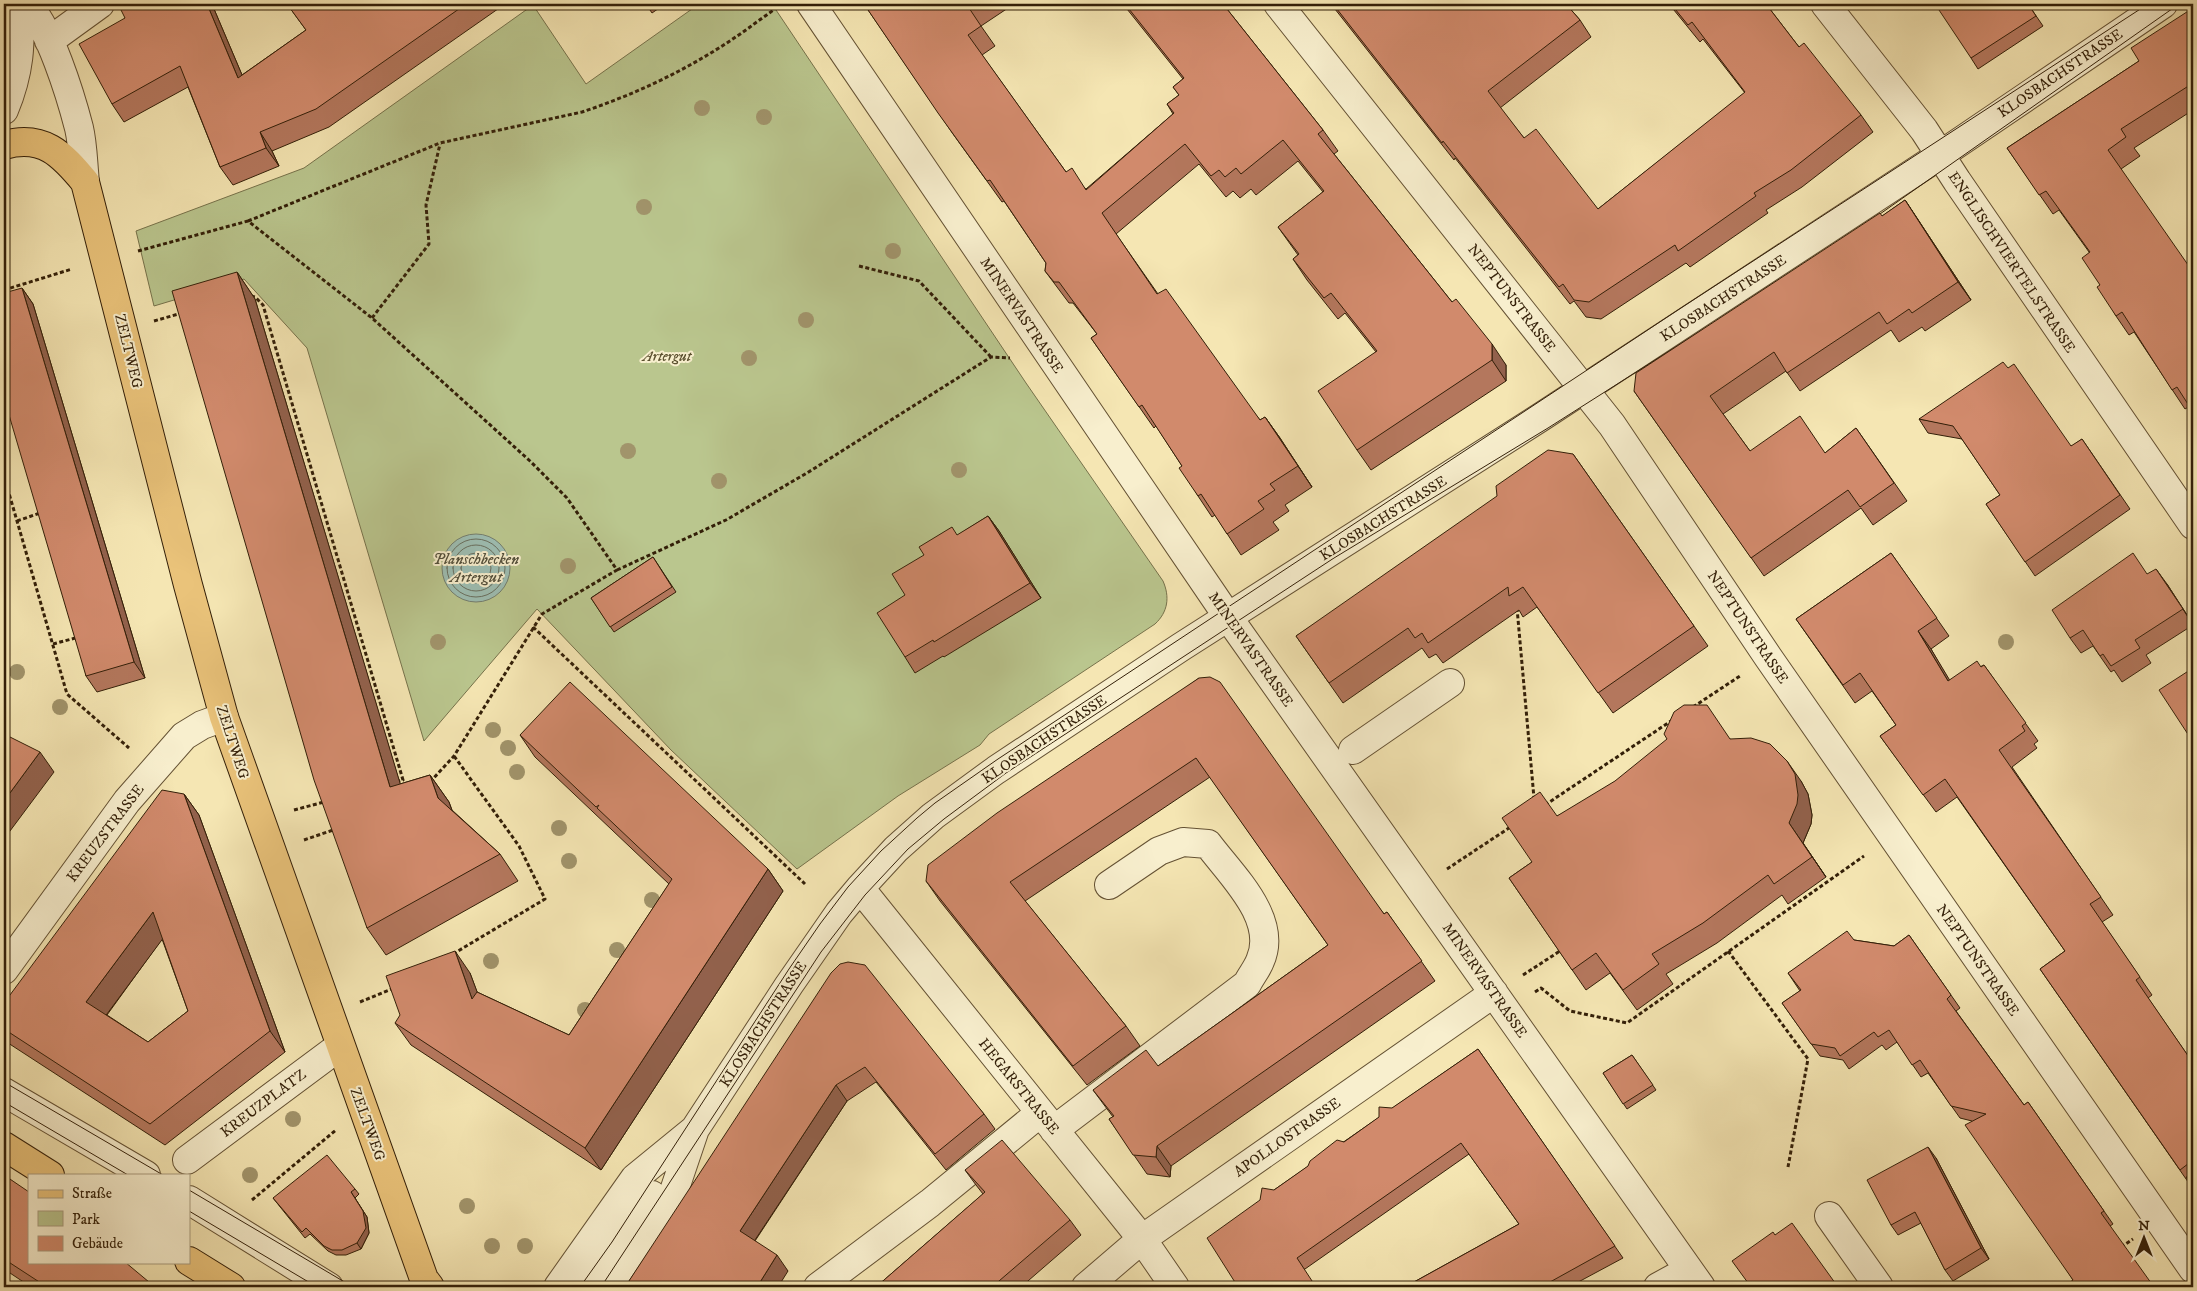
<svg xmlns="http://www.w3.org/2000/svg" width="2197" height="1291" font-family="'IM FELL DW Pica',serif">
	<style>
		.green { fill: #bac68e; stroke: #76724b }
		.water { fill: #9dbeb3; stroke: #737e6f }
		.lines { fill: none; stroke-linecap: round; stroke-linejoin: round }
		.shore { stroke: #686e5e; stroke-width: 1 }
		.minor-casing { stroke: #645133; stroke-width: 30 }
		.major-casing { stroke: #331f08; stroke-width: 30 }
		.path { stroke: #331f08; stroke-width: 3; stroke-dasharray: 4 2.5; stroke-linecap: butt }
		.minor { stroke: #f8efce; stroke-width: 28 }
		.major { stroke: #eac37a; stroke-width: 28 }
		.tram { stroke: #331f08; stroke-width: 1 }
		.tree { fill: #a1946b }
		.wall { fill: #b4775d; stroke: #331f08; fill-rule: evenodd }
		.shaded-wall { fill: #92614c; stroke: #331f08 }
		.building { fill: #d18a6c; stroke: #331f08; fill-rule: evenodd }
		.labels { text-anchor: middle; stroke-width: 4; stroke-linejoin: round; paint-order: stroke }
		.street-label { font-size: 15px; fill: #331f08; stroke: #f8efce }
		.park-label { font-size: 15px; font-style: italic; fill: #5c5130; stroke: #f8efce }
		.water-label { font-size: 16px; font-style: italic; fill: #534f3b; stroke: #f8efce }
	</style>
	<rect width="100%" height="100%" fill="#f5e6b3"/>
	<filter id="stains"><feTurbulence type="fractalNoise" baseFrequency=".004" numOctaves="4"/><feColorMatrix values="0 0 0 0 .2 0 0 0 0 .09 0 0 0 0 .02 0 0 0 .5 -.17"/></filter>
	<radialGradient id="worn" r=".72"><stop offset=".6" stop-color="#630" stop-opacity="0"/><stop offset="1" stop-color="#630" stop-opacity=".3"/></radialGradient>
	<!-- green -->
	<path class="green" d="M699 4H772L1026 383 1163 581C1170 597 1168 612 1155 624L989 734 980 745 898 796 797 869 671 750 537 609 424 741 307 348 244 279 154 306 136 231 304 168 533 5 586 84Z"/>
	<!-- water -->
	<path class="water" d="M442 568a34 34 0 1 1 68 0a34 34 0 1 1-68 0Z"/>
	<g class="lines">
		<!-- shore -->
		<path class="shore" d="M447 568a29 29 0 1 1 58 0a29 29 0 1 1-58 0Z
			M453 568a23 23 0 1 1 46 0a23 23 0 1 1-46 0Z
			M461 568a15 15 0 1 1 30 0a15 15 0 1 1-30 0Z"/>
		<!-- minor casing -->
		<g class="minor-casing">
			<path id="minor" d="M26 4C49 24 71 97 79 128 83 145 83 164 85 182
				M811 4 1228 617 1701 1287
				M1278 4 1612 425 1768 657 2193 1269
				M1825 4 1924 130 1957 181 2193 525
				M49 41 100 4
				M4 110C20 72 21 44 19 4
				M1353 750 1450 683
				M860 888 1142 1239 1175 1287
				M4 970 127 801 184 736 202 725 224 717
				M4 1092 146 1175
				M1054 1130 1247 984C1251 976 1257 969 1260 961 1279 919 1231 875 1208 844L1183 842 1159 851 1109 885
				M187 1160 340 1046
				M189 1200 329 1287
				M1829 1216 1879 1287
				M558 1287 635 1178 695 1129
				M592 1287 652 1195
				M616 1287 671 1200 695 1129 789 985 839 913 860 888 896 849 933 816 996 770 1181 647 1541 417 1939 156 2163 4
				M818 1287 930 1203 1040 1113
				M1086 1287 1142 1239 1494 993
				M1658 1287 1689 1270"/>
		</g>
		<!-- major casing -->
		<g class="major-casing">
			<path id="major" d="M4 145C43 134 62 154 85 182L188 585 224 717 424 1279 430 1287
				M4 1146 50 1175
				M189 1261 231 1287"/>
		</g>
		<!-- path -->
		<path class="path" d="M248 221 440 143 582 112C642 92 699 64 750 27 759 20 769 14 778 6
			M138 251 248 221 372 318 530 461 567 498 617 570 542 614 454 756 431 781
			M859 266 919 281 991 357
			M4 290 72 269
			M251 296 255 297 263 305 403 780 395 782
			M372 318 429 244 426 205 440 144
			M154 321 182 313
			M4 476 67 694 129 748
			M17 521 40 513
			M617 570 726 520 807 473 991 357 1010 358
			M1517 608 1534 798
			M533 627 805 884
			M53 644 79 637
			M1693 707 1740 676
			M1545 805 1671 721
			M294 810 324 802
			M304 840 336 829
			M1447 869 1512 826
			M1728 951 1808 1059 1788 1167
			M453 954 545 899 519 846 454 756
			M1523 975 1560 951
			M1535 992 1541 988 1570 1011 1627 1023 1864 856
			M360 1002 394 988
			M252 1200 336 1130
			M2121 1247 2133 1239"/>
		<!-- minor -->
		<use href="#minor" class="minor"/>
		<!-- major -->
		<use href="#major" class="major"/>
		<!-- tram -->
		<path class="tram" d="M1870 221 2179 4
			M4 1082 163 1175
			M4 1102 128 1175
			M189 1190 353 1287
			M189 1211 317 1287
			M580 1287 612 1242 789 969 820 924 848 887 881 851 917 818 935 803 998 759 1684 306 2148 4
			M601 1287 821 952 865 895 908 849 944 819 1006 773 1334 558 1548 428 1704 329"/>
	</g>
	<!-- trees -->
	<g class="tree">
		<circle cx="702" cy="108" r="8"/>
		<circle cx="764" cy="117" r="8"/>
		<circle cx="644" cy="207" r="8"/>
		<circle cx="893" cy="251" r="8"/>
		<circle cx="806" cy="320" r="8"/>
		<circle cx="749" cy="358" r="8"/>
		<circle cx="628" cy="451" r="8"/>
		<circle cx="959" cy="470" r="8"/>
		<circle cx="719" cy="481" r="8"/>
		<circle cx="568" cy="566" r="8"/>
		<circle cx="438" cy="642" r="8"/>
		<circle cx="2006" cy="642" r="8"/>
		<circle cx="17" cy="672" r="8"/>
		<circle cx="60" cy="707" r="8"/>
		<circle cx="493" cy="730" r="8"/>
		<circle cx="508" cy="748" r="8"/>
		<circle cx="517" cy="772" r="8"/>
		<circle cx="559" cy="828" r="8"/>
		<circle cx="569" cy="861" r="8"/>
		<circle cx="652" cy="900" r="8"/>
		<circle cx="617" cy="950" r="8"/>
		<circle cx="491" cy="961" r="8"/>
		<circle cx="585" cy="1010" r="8"/>
		<circle cx="293" cy="1119" r="8"/>
		<circle cx="250" cy="1175" r="8"/>
		<circle cx="467" cy="1206" r="8"/>
		<circle cx="492" cy="1246" r="8"/>
		<circle cx="525" cy="1246" r="8"/>
	</g>
	<!-- wall -->
	<path class="wall" d="M129 4H226L214 9 242 75 306 30 287 4H505L329 127 272 151 279 166 233 185 220 167 188 87 124 122 112 104 125 18Z
		M646 4H665L652 13Z
		M864 4H1014L981 26 995 46 982 55 1066 172 1086 189 1173 114 1167 104 1179 95 1173 87 1183 79 1123 4H1223L1323 130 1338 151 1334 154 1452 302 1506 365V381L1371 470 1357 450 1376 352 1345 313 1338 319 1307 280 1293 259 1298 255 1278 227 1323 192 1298 161 1256 195 1251 189 1240 198 1233 191 1226 197 1199 164 1116 234 1158 294 1260 420 1265 417 1280 438 1312 487 1285 505 1289 511 1273 522 1279 530 1241 555 1215 515 1212 517 1198 496 1182 466 1156 426 1154 428 1091 338 1097 334 1073 303H1069L1045 271 1046 263 1004 201 1002 202 953 134Z
		M1331 4H1566L1580 20 1591 37 1500 108 1524 138 1598 209 1745 93 1703 39 1700 42 1669 4H1766L1799 47 1861 115 1873 132 1802 187 1766 210 1768 213 1690 267 1686 263 1601 319 1586 317 1574 301 1570 304 1455 158 1454 160Z
		M2028 4 2043 26 1978 69 1971 58Z
		M2193 8V110L2134 148 2140 156 2121 169 2190 406 2185 409 2134 332 2129 335 2116 316 2100 285 2089 252 2059 210 2053 214 2007 148 2139 61Z
		M1905 200 1971 300 1925 331 1922 327 1899 342 1891 330 1800 391 1786 371 1723 414 1750 451 1825 453 1856 428 1907 501 1873 525 1861 508 1764 576 1634 391Z
		M237 272 255 299 400 784 430 775 449 802 452 810 500 854 518 881 386 955 367 928Z
		M22 288 33 304 145 678 97 692 86 676Z
		M1919 419 2072 446 2082 439 2130 509 2035 576 1986 504 2000 495 1962 439 1928 433Z
		M1573 454 1708 646 1613 713 1537 607 1523 617 1519 610 1443 663 1436 654 1429 658 1422 648 1343 703 1296 636Z
		M988 516 999 531 1041 598 944 657 943 656 915 673 905 657V595L958 535Z
		M1891 553 1949 636 1931 649 1949 681 1984 665 2038 741 2034 744 2037 748 2012 767 2113 915 2102 922 2152 995 2148 998 2193 1063V1189L2040 969 2065 951 1957 797 1936 812 1880 736 1896 725 1872 691 1855 703 1796 619Z
		M653 557 676 592 614 632 591 598Z
		M2148 574 2167 584 2193 625 2146 655 2151 663 2122 682 2114 670 2111 672 2093 646 2081 653 2070 638Z
		M1199 678 1384 914 1387 912 1435 981 1171 1166 1170 1177 1147 1174 1109 1119 1113 1117 1093 1090 1158 1066 1328 945 1210 777 1025 901 1126 1026 1140 1046 1087 1085 940 901 926 881Z
		M520 735 768 869 783 891 601 1170 411 1045 395 1023 470 973 477 992 569 1035 669 884 535 757Z
		M1730 739 1801 781 1808 794 1812 815 1811 824 1803 843 1826 877 1788 904 1782 895 1717 943 1666 974 1673 984 1637 1010 1610 973 1586 990 1509 878 1532 862 1557 816Z
		M184 794 199 815 285 1052 165 1145 5 1041 4 1039V1003ZM162 939 188 1011 148 1042 107 1015Z
		M1909 935 1960 1008 1956 1011 2024 1105 2028 1102 2113 1224 2110 1226 2073 1280 1972 1121 1960 1118 1928 1073 1921 1077 1897 1042 1886 1050 1882 1045 1849 1069 1843 1060 1820 1056 1782 1003 1800 991 1788 973 1854 940 1894 946Z
		M848 962 984 1114 995 1129 946 1170 876 1082 847 1101 755 1241 788 1271 625 1287Z
		M1478 1049 1623 1258 1569 1287H1405L1519 1224 1469 1154 1305 1269 1238 1287 1274 1190Z
		M1632 1055 1656 1090 1627 1109 1603 1073Z
		M1936 1158 1989 1259 1953 1281 1945 1270 1921 1223 1898 1235 1891 1225Z
		M965 1170 1070 1220 1081 1235 1021 1287H876L983 1194 976 1185Z
		M4 1175 155 1287H31L4 1269Z
		M355 1189 359 1194 355 1198 367 1217 369 1233 361 1249 346 1255H336L328 1251 310 1234 305 1238 273 1198Z"/>
	<!-- shaded-wall -->
	<path class="shaded-wall" d="M207 4H211L214 9 251 96 238 78Z
		M260 132 272 151 279 166 266 148Z
		M1905 200 1917 218 1971 300 1958 282Z
		M237 272 255 299 409 813 390 787Z
		M22 288 33 304 145 678 134 662Z
		M1492 344 1506 365V381L1492 360Z
		M1265 417 1280 438 1312 487 1298 466Z
		M988 516 999 531 1041 598 1030 583Z
		M2156 569 2167 584 2193 624 2183 609Z
		M1918 631 1931 649 1961 699 1948 681Z
		M40 752 54 772 4 839V801Z
		M1787 761 1801 781 1808 794 1812 815 1811 824 1803 843 1826 877 1789 823Z
		M430 775 449 802 457 825 438 798Z
		M184 794 199 815 285 1052 270 1031Z
		M768 869 783 891 601 1170 585 1148Z
		M153 912 167 933 101 1022 86 1002Z
		M455 951 470 973 488 1021 472 999Z
		M836 1085 847 1101 751 1246 740 1231Z
		M1157 1146 1171 1166 1170 1177 1156 1157Z
		M1928 1147 1936 1158 1989 1259 1981 1248Z
		M351 1192 367 1217 369 1233 361 1249 357 1243Z
		M777 1255 788 1271 778 1287H757Z"/>
	<!-- building -->
	<path class="building" d="M129 4H207L238 78 306 30 287 4H466L316 109 260 132 266 148 220 167 180 66 112 104 79 44 125 18 121 10Z
		M864 4H968L967 5 981 26 968 35 1066 172 1072 168 1086 190 1174 113 1167 104 1179 95 1173 87 1184 78 1125 4H1223L1323 130 1318 134 1452 302 1456 299 1492 344V360L1357 450 1318 391 1377 351 1331 293 1324 298 1293 259 1299 254 1278 227 1324 191 1283 140 1241 174 1236 168 1225 177 1219 170 1211 176 1185 144 1102 213 1157 294 1166 289 1260 420 1265 417 1298 466 1270 484 1275 490 1258 501 1264 509 1227 534 1201 494 1198 496 1179 468 1182 466 1142 405 1139 407 1091 338 1097 334 1059 282H1054L1045 271 1046 263 990 180 987 181 938 113Z
		M1333 4H1566L1580 20 1488 91 1524 138 1536 129 1598 209 1745 92 1692 22 1688 25 1671 4H1766L1799 47 1804 43 1861 115 1791 170 1754 193 1756 196 1678 251 1675 245 1589 302 1574 300 1563 284 1559 287 1443 141 1442 143Z
		M1935 4H2028L2036 16 1971 58Z
		M2193 8V89L2190 85 2121 129 2126 137 2108 150 2193 272V412L2177 387 2172 390 2122 312 2116 316 2097 287 2100 285 2082 258 2090 252 2046 191 2039 195 2007 148 2139 61 2131 48Z
		M1905 200 1958 282 1912 313 1909 309 1887 324 1879 312 1787 373 1774 352 1710 396 1750 451 1800 416 1825 453 1856 428 1894 483 1860 507 1848 490 1751 558 1634 391 1636 373 1880 213 1882 216Z
		M237 272 390 787 430 775 438 798 500 854 367 928 314 780 172 291Z
		M22 288 134 662 86 676 4 398V293Z
		M2003 362 2008 368 2014 364 2071 446 2082 439 2120 495 2025 562 1986 504 2000 495 1953 426 1919 419Z
		M1548 450 1573 454 1694 626 1598 693 1523 587 1509 596 1508 587 1428 643 1422 633 1415 638 1408 628 1329 683 1296 636 1497 496 1496 486Z
		M988 516 1030 583 934 642 933 640 905 657 877 613 905 595 892 574 924 555 919 547 952 527 957 535Z
		M1891 553 1937 618 1918 631 1948 681 1977 661 1981 667 1984 665 2026 723 2022 726 2025 731 1999 750 2101 897 2090 904 2140 977 2136 980 2193 1063V1160L2180 1170 2040 969 2065 951 1945 779 1923 795 1880 736 1896 725 1860 673 1843 685 1796 619Z
		M2133 553 2147 574 2156 569 2183 609 2135 640 2140 648 2111 666 2103 654 2100 656 2083 630 2070 638 2052 610Z
		M653 557 672 587 610 627 591 598Z
		M2193 668V742L2159 690Z
		M1210 677 1220 682 1384 914 1387 912 1422 961 1157 1146 1156 1157 1133 1155 1109 1119 1114 1116 1093 1090 1146 1050 1158 1066 1328 945 1196 758 1010 882 1126 1026 1073 1066 926 881 928 865 997 813 1199 678Z
		M570 682 768 869 585 1148 395 1023 400 1015 386 976 455 951 472 999 477 992 569 1035 672 879 597 808 599 805 596 807 520 735Z
		M1684 705H1707L1730 739 1751 738 1770 744 1787 761 1795 774 1798 795 1797 804 1789 823 1812 857 1774 884 1768 875 1703 923 1652 954 1659 964 1623 990 1596 953 1572 970 1509 878 1532 862 1502 818 1540 792 1557 816 1615 781 1667 739 1664 734 1674 712Z
		M4 734 40 752 4 801Z
		M162 790 184 794 270 1031 150 1124 4 1029V1003ZM153 912 188 1011 148 1042 86 1002Z
		M1847 931 1854 940 1894 946 1909 935 1951 995 1947 999 2024 1105 2028 1102 2104 1211 2101 1213 2154 1287H2063L2073 1280 1965 1125 1986 1114 1951 1106 1920 1060 1912 1065 1889 1030 1878 1037 1874 1032 1840 1056 1835 1048 1811 1044 1782 1003 1801 990 1788 973Z
		M848 962 865 965 984 1114 935 1154 865 1067 836 1085 740 1231 777 1255 757 1287H625L831 973 840 964Z
		M1478 1049 1615 1246 1541 1287H1405L1519 1224 1461 1143 1297 1258 1316 1287H1238L1207 1238 1260 1200 1262 1188 1274 1190 1308 1166 1310 1161 1337 1140 1344 1142 1379 1117V1107L1392 1108Z
		M1632 1055 1653 1085 1623 1104 1603 1073Z
		M1002 1140 1070 1220 992 1287H876L985 1192 965 1170Z
		M1928 1147 1981 1248 1945 1270 1915 1212 1891 1225 1867 1180Z
		M327 1155 355 1189 351 1192 363 1211 366 1228 357 1243 342 1250H332L324 1246 306 1228 302 1232 273 1198Z
		M4 1175 29 1192V1262H125L155 1287H47L4 1259Z
		M2193 1176V1189L2186 1177Z
		M1792 1223 1838 1287H1751L1732 1261 1773 1232 1775 1235Z"/>
	<g class="labels">
		<!-- street labels -->
		<g class="street-label">
			<text transform="translate(2060 73) rotate(-34)" y="5">KLOSBACHSTRASSE</text>
			<text transform="translate(2012 262) rotate(56)" y="5">ENGLISCHVIERTELSTRASSE</text>
			<text transform="translate(1512 298) rotate(52)" y="5">NEPTUNSTRASSE</text>
			<text transform="translate(1723 298) rotate(-33)" y="5">KLOSBACHSTRASSE</text>
			<text transform="translate(1022 315) rotate(56)" y="5">MINERVASTRASSE</text>
			<text transform="translate(129 351) rotate(76)" y="5">ZELTWEG</text>
			<text transform="translate(1383 518) rotate(-32)" y="5">KLOSBACHSTRASSE</text>
			<text transform="translate(1748 627) rotate(56)" y="5">NEPTUNSTRASSE</text>
			<text transform="translate(1251 649) rotate(55)" y="5">MINERVASTRASSE</text>
			<text transform="translate(1044 739) rotate(-34)" y="5">KLOSBACHSTRASSE</text>
			<text transform="translate(233 742) rotate(72)" y="5">ZELTWEG</text>
			<text transform="translate(105 833) rotate(-53)" y="5">KREUZSTRASSE</text>
			<text transform="translate(1978 960) rotate(55)" y="5">NEPTUNSTRASSE</text>
			<text transform="translate(1485 980) rotate(55)" y="5">MINERVASTRASSE</text>
			<text transform="translate(763 1024) rotate(-57)" y="5">KLOSBACHSTRASSE</text>
			<text transform="translate(1019 1086) rotate(51)" y="5">HEGARSTRASSE</text>
			<text transform="translate(263 1103) rotate(-37)" y="5">KREUZPLATZ</text>
			<text transform="translate(368 1124) rotate(70)" y="5">ZELTWEG</text>
			<text transform="translate(1287 1137) rotate(-35)" y="5">APOLLOSTRASSE</text>
		</g>
		<!-- park labels -->
		<g class="park-label">
			<text x="667" y="361">Artergut</text>
		</g>
		<!-- water labels -->
		<g class="water-label">
			<text x="476" y="564">Planschbecken<tspan x="476" dy="18">Artergut</tspan></text>
		</g>
	</g>
	<!-- margin -->
	<rect width="2197" height="1291" fill="none" stroke="#f5e6b3" stroke-width="20"/>
	<rect x="5" y="5" width="2187" height="1281" fill="none" stroke="#331f08" stroke-width="2.5"/>
	<rect x="10" y="10" width="2177" height="1271" fill="none" stroke="#331f08"/>
	<!-- legend -->
	<rect x="28" y="1174" width="162" height="90" fill="#f8efce" stroke="#a99c7f"/>
	<rect x="38" y="1190" width="25" height="8" fill="#eac37a" stroke="#a99c7f"/>
	<text x="72" y="1198" font-size="15" fill="#331f08">Straße</text>
	<rect x="38" y="1211" width="25" height="15" fill="#bac68e" stroke="#a99c7f"/>
	<text x="72" y="1224" font-size="15" fill="#331f08">Park</text>
	<rect x="38" y="1236" width="25" height="15" fill="#d18a6c" stroke="#a99c7f"/>
	<text x="72" y="1248" font-size="15" fill="#331f08">Gebäude</text>
	<!-- north arrow -->
	<g transform="translate(2144 1238)" stroke="#f8efce" stroke-width="4" paint-order="stroke">
	<path d="M0-4L9 19L0 12L-9 19Z" fill="#331f08"/>
	<text y="-8" font-size="14" font-weight="bold" text-anchor="middle" fill="#331f08">N</text>
	</g>
	<rect width="100%" height="100%" filter="url(#stains)"/>
	<rect width="100%" height="100%" fill="url(#worn)"/>
</svg>
